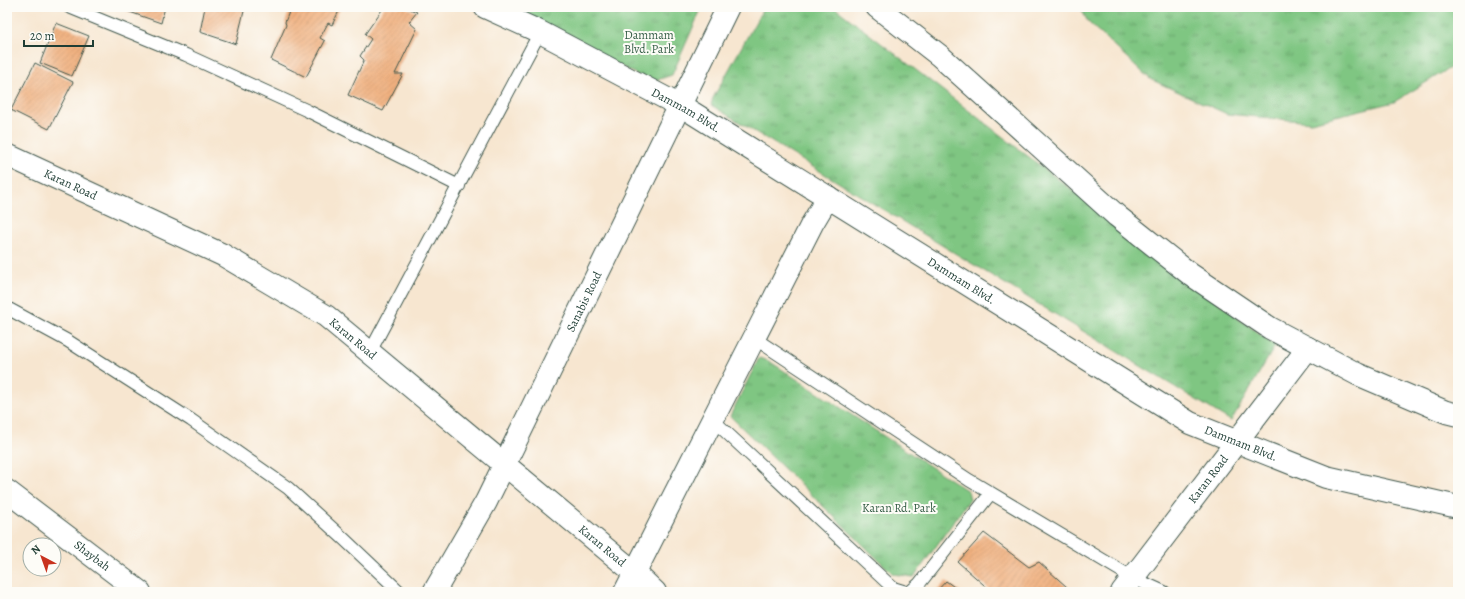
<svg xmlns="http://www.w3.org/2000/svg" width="1465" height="599" font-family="Alegreya,serif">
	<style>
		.park { fill: url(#park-tufts); stroke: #4f825b }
		.building { fill: url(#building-hatch) }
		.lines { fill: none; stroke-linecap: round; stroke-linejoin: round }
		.lane-casing { stroke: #3f564b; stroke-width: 14 }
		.street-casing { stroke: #3f564b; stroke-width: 24 }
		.secondary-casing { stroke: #3f564b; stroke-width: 24 }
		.lane { stroke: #fff; stroke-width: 12 }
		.street { stroke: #fff; stroke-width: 22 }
		.secondary { stroke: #fff; stroke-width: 22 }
		.labels { text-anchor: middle; stroke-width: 4; stroke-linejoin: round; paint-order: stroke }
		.park-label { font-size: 12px; fill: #375f48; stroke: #fdfcf7 }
		.street-label { font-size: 12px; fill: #1f3d34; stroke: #fdfcf7 }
	</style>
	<defs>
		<pattern id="park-tufts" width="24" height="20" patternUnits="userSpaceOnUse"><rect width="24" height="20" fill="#7fc682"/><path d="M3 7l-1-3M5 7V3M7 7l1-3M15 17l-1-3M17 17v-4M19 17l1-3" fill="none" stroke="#67a26b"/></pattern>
		<pattern id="building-hatch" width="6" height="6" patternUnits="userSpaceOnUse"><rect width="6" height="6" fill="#f0b07f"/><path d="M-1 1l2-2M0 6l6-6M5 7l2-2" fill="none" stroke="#cd986e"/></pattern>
	</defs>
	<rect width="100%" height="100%" fill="#fdfcf7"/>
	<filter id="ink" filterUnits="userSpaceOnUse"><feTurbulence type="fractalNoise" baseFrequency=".025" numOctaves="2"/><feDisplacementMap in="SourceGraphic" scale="8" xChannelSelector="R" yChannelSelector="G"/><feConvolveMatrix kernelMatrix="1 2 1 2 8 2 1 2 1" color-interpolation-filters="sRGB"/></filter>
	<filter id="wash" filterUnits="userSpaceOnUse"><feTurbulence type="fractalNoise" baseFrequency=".012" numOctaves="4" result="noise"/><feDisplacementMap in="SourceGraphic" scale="16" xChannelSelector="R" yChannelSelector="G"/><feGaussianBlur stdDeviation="0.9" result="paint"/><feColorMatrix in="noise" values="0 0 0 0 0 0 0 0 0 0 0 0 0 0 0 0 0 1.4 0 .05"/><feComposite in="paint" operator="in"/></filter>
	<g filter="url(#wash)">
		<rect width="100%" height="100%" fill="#f7e6d0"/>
		<!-- park -->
		<path class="park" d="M509 7H702L672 75 651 82Z
			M764 7H834L1275 346 1231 421 711 105 713 98Z
			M1080 7H1458V63L1394 102 1311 122 1227 114 1150 79 1088 22Z
			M759 358 769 361 968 491 970 499 914 577 893 574 730 416Z"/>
		<g id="blocks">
			<!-- building -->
			<path class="building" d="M125 7H165L161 23 124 10Z
				M205 7H245L236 44 200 32Z
				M291 7H341L332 25 328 23 320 38 325 41 306 77 271 60 286 25 285 22Z
				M384 7H405L417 12 409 22 417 29 395 74H403L383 111 348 95 364 60 360 56 371 39 365 34Z
				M56 23 89 36 72 76 40 63Z
				M35 63 73 82 49 129 11 110Z
				M984 533 1029 567 1039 562 1067 587 1063 592H992L958 562Z
				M946 581 961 592H936Z"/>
		</g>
	</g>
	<g filter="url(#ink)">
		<use href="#blocks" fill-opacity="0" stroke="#3f564b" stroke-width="1"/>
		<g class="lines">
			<!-- lane casing -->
			<g class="lane-casing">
				<path id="lane" d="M69 7 186 55 308 111 459 186
					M7 308 68 341 191 420 288 488 344 539 400 592
					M754 338 969 480 1133 578 1164 592
					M370 352 540 32
					M713 420 893 588 906 592
					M910 592 919 584 991 493"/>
			</g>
			<!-- street casing -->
			<g class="street-casing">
				<g id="street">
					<path id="s1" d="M7 155 223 255 326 316 635 573 655 592"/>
					<path id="s2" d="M7 491 140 592"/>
					<path id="s3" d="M434 592 486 502 728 7"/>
					<path d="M625 592 812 224 828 197"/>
					<path id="s4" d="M1122 592 1308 348"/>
				</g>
			</g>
			<!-- secondary casing -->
			<g class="secondary-casing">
				<g id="secondary">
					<path id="s5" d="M485 7 540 32 688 110 1190 423 1326 477 1458 507"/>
					<path d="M877 7 940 56 1117 216 1190 274 1270 328 1357 374 1446 412 1458 415"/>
				</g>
			</g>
			<!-- lane -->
			<use href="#lane" class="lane"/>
			<!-- street -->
			<use href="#street" class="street"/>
			<!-- secondary -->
			<use href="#secondary" class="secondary"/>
		</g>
	</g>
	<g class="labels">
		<!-- park labels -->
		<g class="park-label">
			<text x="649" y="39">Dammam<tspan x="649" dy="14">Blvd. Park</tspan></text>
			<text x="899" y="512">Karan Rd. Park</text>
		</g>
		<!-- street labels -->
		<g class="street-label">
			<text dy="4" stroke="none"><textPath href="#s5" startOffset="226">Dammam Blvd.</textPath></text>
			<text dy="4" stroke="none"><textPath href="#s1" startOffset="70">Karan Road</textPath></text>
			<text dy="4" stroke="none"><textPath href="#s5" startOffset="550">Dammam Blvd.</textPath></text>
			<text dy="4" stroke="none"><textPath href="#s3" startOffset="327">Sanabis Road</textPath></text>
			<text dy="4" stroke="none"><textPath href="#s1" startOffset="393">Karan Road</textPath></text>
			<text dy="4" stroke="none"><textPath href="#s5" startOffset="874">Dammam Blvd.</textPath></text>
			<text dy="4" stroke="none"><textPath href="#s4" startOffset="142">Karan Road</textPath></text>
			<text dy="4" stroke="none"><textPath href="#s1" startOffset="717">Karan Road</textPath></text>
			<text dy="4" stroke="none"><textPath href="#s2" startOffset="107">Shaybah</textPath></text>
		</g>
	</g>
	<!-- margin -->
	<rect width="1465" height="599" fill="none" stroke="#fdfcf7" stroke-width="24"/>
	<!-- north arrow -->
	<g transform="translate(42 557) rotate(319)"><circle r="19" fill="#fdfcf7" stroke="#a4b0a9"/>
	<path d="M0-3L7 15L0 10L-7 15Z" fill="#c8321e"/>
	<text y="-6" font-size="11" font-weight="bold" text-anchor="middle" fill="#1f3d34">N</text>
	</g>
	<!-- scale -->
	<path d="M24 40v6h69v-6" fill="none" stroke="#1f3d34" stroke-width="2"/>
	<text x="30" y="40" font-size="12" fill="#1f3d34" stroke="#fdfcf7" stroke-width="3" paint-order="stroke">20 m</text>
</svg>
